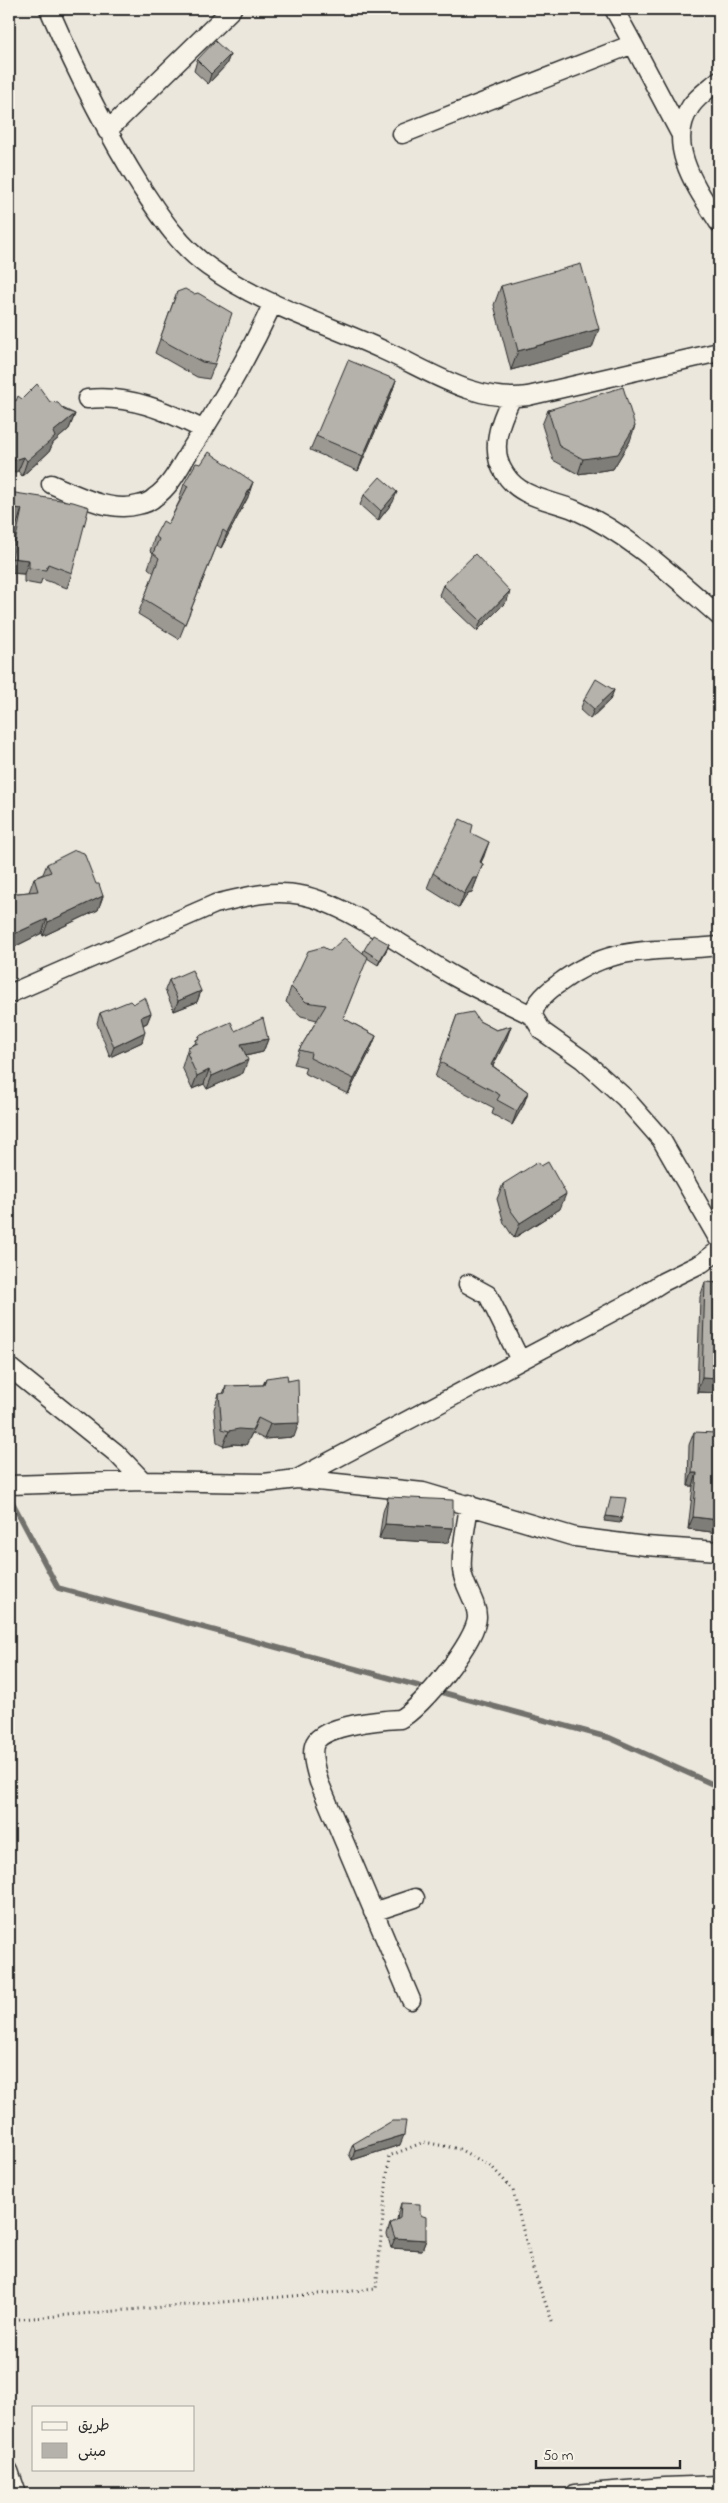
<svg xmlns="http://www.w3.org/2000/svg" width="728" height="2503" font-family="'Indie Flower','Playpen Sans Arabic',sans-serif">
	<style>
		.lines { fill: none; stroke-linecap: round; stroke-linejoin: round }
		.stream { stroke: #72716c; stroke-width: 5.5 }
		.minor-casing { stroke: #2b2b2b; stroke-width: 21 }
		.path { stroke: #2b2b2b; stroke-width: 3; stroke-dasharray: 1 4; stroke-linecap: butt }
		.minor { stroke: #f7f3e8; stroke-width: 18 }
		.wall { fill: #9c9993; stroke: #2b2b2b }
		.shaded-wall { fill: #7f7d78; stroke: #2b2b2b }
		.building { fill: #b5b2ab; stroke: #2b2b2b }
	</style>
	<rect width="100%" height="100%" fill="#ebe7dd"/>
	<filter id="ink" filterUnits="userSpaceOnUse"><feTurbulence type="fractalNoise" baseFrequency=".02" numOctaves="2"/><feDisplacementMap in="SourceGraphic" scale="10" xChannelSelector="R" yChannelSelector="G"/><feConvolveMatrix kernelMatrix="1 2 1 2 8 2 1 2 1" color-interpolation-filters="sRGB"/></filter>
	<g filter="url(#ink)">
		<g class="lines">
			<!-- stream -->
			<path class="stream" d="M9 1496 58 1588 610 1738 719 1787"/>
			<!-- minor casing -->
			<g class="minor-casing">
				<path id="minor" d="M49 9C76 71 105 130 141 187 160 216 180 247 209 267 261 305 325 323 383 350 430 371 474 403 528 396L719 352
					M614 9 633 44
					M719 80C710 88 698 96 691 106 664 145 698 190 719 223
					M107 131 232 9
					M402 134 633 44 681 135
					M512 398C500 420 489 451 505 474 520 498 551 500 575 510 630 534 675 578 719 616
					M87 399C128 394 167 411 204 430
					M51 484C77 495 110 513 138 505 144 504 151 501 155 497 170 487 180 467 189 452 221 404 249 355 273 303
					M719 946C656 953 613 942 558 984 548 991 534 1003 533 1016L542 1031 583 1060 625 1098 661 1139 719 1240
					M9 994 215 904C243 897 272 889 301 895 348 904 412 953 455 977 480 991 507 1003 533 1016
					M468 1284 488 1295 520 1360
					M9 1367 116 1453 143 1481
					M298 1479 423 1492 575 1537 646 1546 719 1551
					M9 1485 143 1481 264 1483 297 1479 633 1301 663 1282 702 1263 719 1250
					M373 1912 415 1898
					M411 2000 319 1782C316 1771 310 1754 315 1743 324 1725 381 1720 400 1719 420 1710 477 1640 477 1617 477 1601 463 1586 462 1570 460 1549 467 1525 469 1504
					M9 2471 17 2494
					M575 2494 665 2487 719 2485"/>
			</g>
			<!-- path -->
			<path class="path" d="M9 2320 376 2289 389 2156 424 2142 459 2149 492 2167 513 2190 532 2266 552 2321"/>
			<!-- minor -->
			<use href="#minor" class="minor"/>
		</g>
		<!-- wall -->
		<path class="wall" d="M230 55 226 65 208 84 194 71 197 60Z
			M501 286 592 348 511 370 494 305Z
			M177 292 215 364 209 379 197 377 155 353Z
			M396 380 391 395 358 471 310 450 316 436Z
			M22 399 50 402 75 414 69 429 53 443 49 452 22 476 18 471 16 401Z
			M548 410 630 441 613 469 578 474 553 460 542 425Z
			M184 484 248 497 221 548 217 545 179 639 138 614 154 573 148 568 153 554 150 551 155 536 168 524 180 500 179 499Z
			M9 492 72 573 67 588 42 579 40 585 24 582V574L9 573V561L17 524 9 523Z
			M364 495 393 502 378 521 360 505Z
			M443 585 507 601 477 631 439 595Z
			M614 690 610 700 590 719 580 710 584 700Z
			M471 833 484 856 481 862 483 864 472 892 468 893 459 908 427 888 433 873Z
			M47 864 96 884 103 896 98 910 43 936 42 933 12 948 10 953H9V894L29 892 34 878 43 874Z
			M389 944 387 949 378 965 367 958 343 1018 376 1036 370 1051 348 1094 304 1073 306 1067 294 1064 299 1050 317 1020 301 1016 286 1002 291 987 330 951 363 953 364 950Z
			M169 980 201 991 197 1002 174 1011 165 990Z
			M133 1004 151 1013 147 1023 143 1025 142 1042 110 1057 97 1023 100 1013Z
			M457 1015 479 1021 496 1030 511 1026 506 1040 493 1066 528 1092 523 1106 512 1125 492 1114 494 1108 435 1077Z
			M235 1031 268 1039 263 1052 246 1056 243 1073 207 1089 204 1084 192 1089 182 1067 188 1047 195 1044 196 1040 198 1039 199 1036Z
			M503 1184 560 1209 514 1238 504 1223 497 1199Z
			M705 1282 719 1283V1393L697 1392 700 1297Z
			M266 1378 294 1437 264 1439 252 1433 246 1445 233 1444 223 1446 217 1443 214 1409 219 1394H223L226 1386 263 1385Z
			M694 1432 715 1441H719V1533L688 1529 693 1486H688L689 1445Z
			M388 1497 453 1528 448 1543 379 1539 383 1512Z
			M353 2144 400 2145 352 2160 349 2154Z
			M401 2203 420 2215 426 2240 422 2250 391 2248 387 2234 390 2224 397 2220 398 2213Z"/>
		<!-- shaded-wall -->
		<path class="shaded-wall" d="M230 55 226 65 208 84 211 74Z
			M599 329 592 348 511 370 518 351Z
			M396 380 391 395 358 471 363 456Z
			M75 414 69 429 53 443 49 452 22 476 27 461 53 432Z
			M635 426 630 441 613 469 578 474 583 459Z
			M24 457 18 471 9 475V462Z
			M253 482 248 497 221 548 227 533Z
			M397 492 393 502 378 521 381 511Z
			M9 507 22 509 17 524 9 523Z
			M12 558 29 560 24 574 9 573V566Z
			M510 591 507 601 477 631 481 621Z
			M614 690 610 700 590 719 594 709Z
			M489 842 484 856 475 876 480 862Z
			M483 864 472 892 468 893 459 908 464 894 473 878Z
			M103 896 98 910 43 936 48 922Z
			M47 919 42 933 12 948 10 953H9V940L14 934Z
			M389 944 387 949 378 965 380 960Z
			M201 991 197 1002 174 1011 178 1001Z
			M151 1013 147 1023 137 1027 141 1017Z
			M511 1026 506 1040 486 1079 491 1065Z
			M145 1032 142 1042 110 1057 114 1047Z
			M376 1036 370 1051 348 1094 354 1079Z
			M268 1039 263 1052 236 1058 241 1044Z
			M248 1060 243 1073 207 1089 212 1076Z
			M209 1070 204 1084 192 1089 197 1076Z
			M528 1092 523 1106 512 1125 517 1111Z
			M566 1194 560 1209 514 1238 520 1223Z
			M702 1377 719 1378V1393L697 1392Z
			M258 1418 252 1433 246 1445 233 1444 223 1446 229 1431Z
			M299 1423 294 1437 264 1439 270 1424Z
			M692 1473H697L693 1486H688Z
			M606 1516 622 1518 620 1523 604 1521Z
			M693 1517 719 1520V1533L688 1529Z
			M385 1524 453 1528 448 1543 379 1539Z
			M404 2135 400 2145 352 2160 355 2150Z
			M395 2238 426 2240 422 2250 391 2248Z"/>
		<!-- building -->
		<path class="building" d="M215 41 230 55 211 74 197 60Z
			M581 264 599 329 518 351 501 286Z
			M185 289 194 294 198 293 232 313 215 364 202 362 160 339 177 292Z
			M348 360 396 380 363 456 316 436Z
			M37 384 50 402 58 403 64 410 75 414 53 432 55 437 27 461 24 457 9 462V399L11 397 16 401 18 396 22 399Z
			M623 387 635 426 618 454 583 459 559 446 548 410Z
			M209 452 253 482 227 533 223 530 185 624 144 599 159 558 153 553 159 539 155 536 163 521 168 524 188 486 184 484 196 463 201 464Z
			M380 477 397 492 381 511 364 495Z
			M9 492 73 502 89 507 72 573 48 564 46 570 29 568V560L12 558 22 509 9 507Z
			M475 554 510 591 481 621 443 585Z
			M596 679 614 690 594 709 584 700Z
			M460 819 473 825 471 833 489 842 480 862 483 864 477 878H473L464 894 433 873Z
			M75 850 84 853 96 884H99L103 896 48 922 47 919 14 934 15 938 9 940V894L38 891 34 878 51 872 47 864Z
			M373 935 389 944 380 960 364 950Z
			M344 938 368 957 343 1018 376 1036 354 1079 310 1058 311 1053 299 1050 326 1005 306 1002 291 987 308 951 323 947 330 951Z
			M192 970 201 991 178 1001 169 980Z
			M145 997 151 1013 141 1017 145 1032 114 1047 100 1013 130 1001 133 1004Z
			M473 1012 479 1021 496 1030 511 1026 491 1065 528 1092 517 1111 497 1100 500 1095 440 1062 457 1015Z
			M263 1018 268 1039 241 1044 248 1060 212 1076 209 1070 197 1076 187 1053 190 1052 188 1047 198 1043 196 1040 200 1038 199 1036 231 1022 235 1031Z
			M538 1162 541 1166 548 1162 566 1194 520 1223 509 1208 503 1184Z
			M705 1282 719 1283V1378L702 1377Z
			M287 1375 288 1381 298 1379 299 1423 270 1424 258 1418 252 1430 239 1429 229 1431 222 1429 219 1394 225 1393 226 1386 264 1385 266 1378Z
			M694 1432 716 1433 715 1441H719V1520L693 1517 697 1473H692Z
			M388 1497 453 1500V1528L385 1524Z
			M611 1497 626 1498 622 1518 606 1516Z
			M392 2121H406L404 2135 355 2150 353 2144Z
			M401 2203 420 2204V2215L426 2217V2240L395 2238 390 2224 400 2218Z"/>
	</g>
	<!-- margin -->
	<rect width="728" height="2503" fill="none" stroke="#f7f3e8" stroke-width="30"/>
	<rect x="15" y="15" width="698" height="2473" fill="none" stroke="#2b2b2b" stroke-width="2" filter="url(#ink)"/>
	<!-- legend -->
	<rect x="32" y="2406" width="162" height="65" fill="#f7f3e8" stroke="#a5a39c"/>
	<rect x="42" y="2422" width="25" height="8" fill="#f7f3e8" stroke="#a5a39c"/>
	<text x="78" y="2430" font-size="15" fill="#2b2b2b">طريق</text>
	<rect x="42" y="2443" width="25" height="15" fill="#b5b2ab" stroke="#a5a39c"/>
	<text x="78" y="2456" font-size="15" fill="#2b2b2b">مبنى</text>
	<!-- scale -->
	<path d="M536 2460v8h144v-8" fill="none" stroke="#2b2b2b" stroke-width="2.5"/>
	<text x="543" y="2460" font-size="15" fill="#2b2b2b" stroke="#f7f3e8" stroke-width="4" paint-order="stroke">50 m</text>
</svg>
